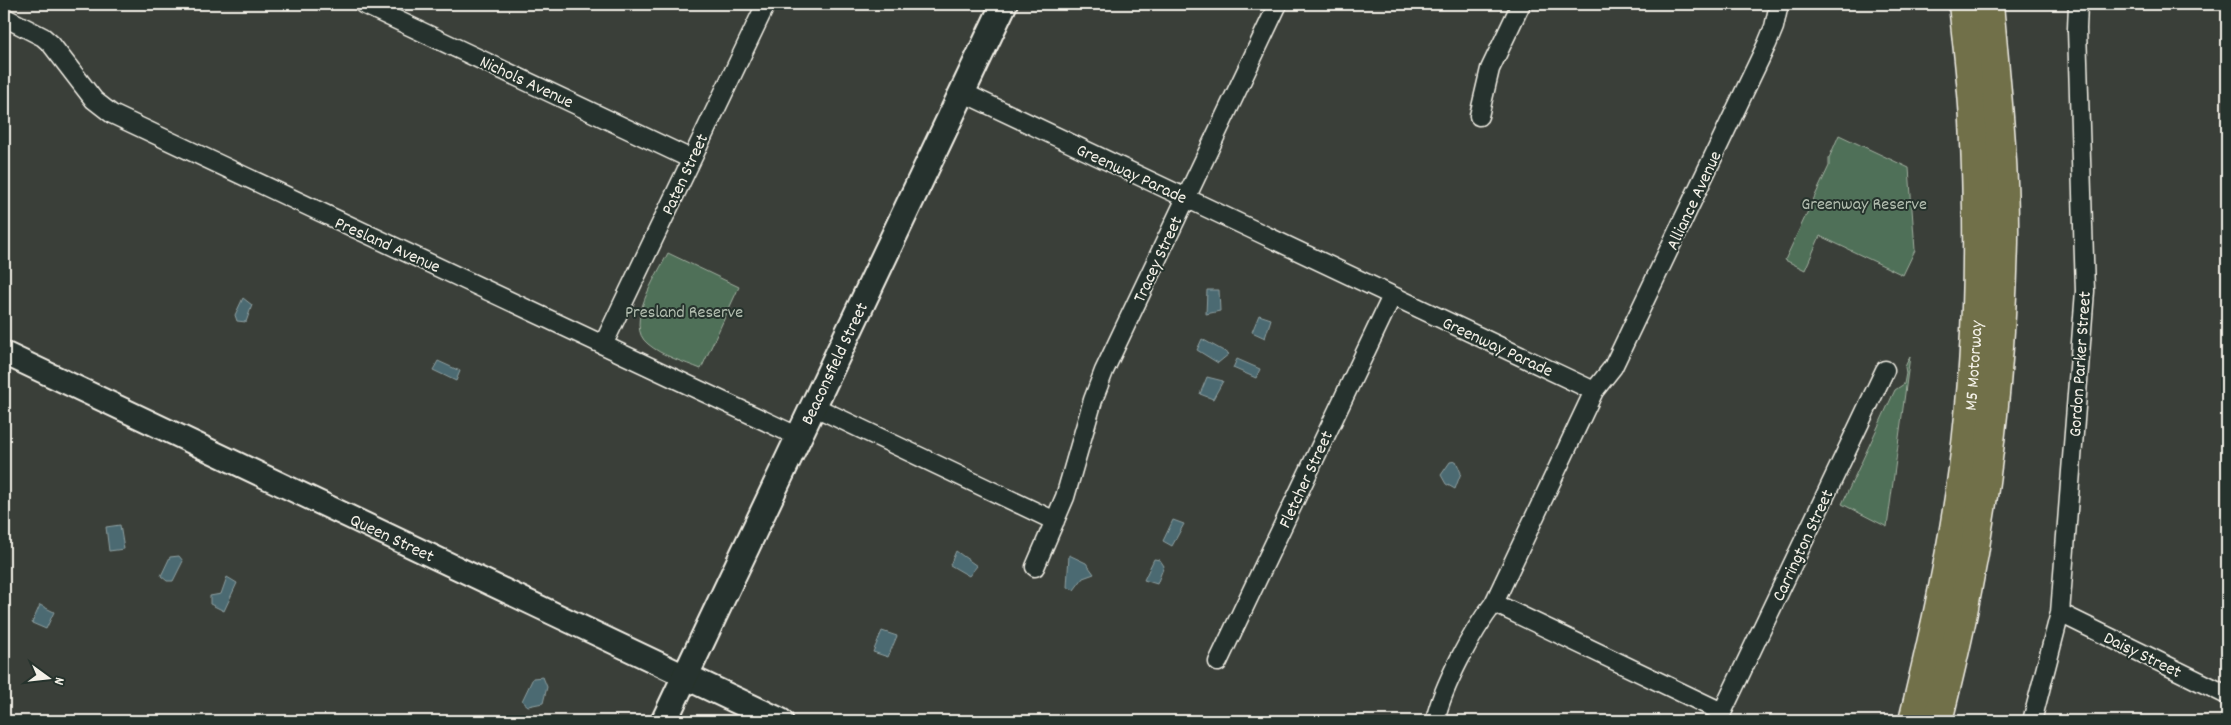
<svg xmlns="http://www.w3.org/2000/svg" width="2231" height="725" font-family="Dekko,sans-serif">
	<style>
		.green { fill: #4f6f59; stroke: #a2b0a0 }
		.water { fill: #4b6a72; stroke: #8fa0a1 }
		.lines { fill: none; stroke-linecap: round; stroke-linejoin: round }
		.minor-casing { stroke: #f4f1e8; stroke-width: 21 }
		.tertiary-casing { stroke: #f4f1e8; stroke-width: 26 }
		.secondary-casing { stroke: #f4f1e8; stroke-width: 29 }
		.motorway-casing { stroke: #f4f1e8; stroke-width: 31 }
		.minor { stroke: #26332d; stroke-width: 18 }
		.tertiary { stroke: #26332d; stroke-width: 22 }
		.secondary { stroke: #26332d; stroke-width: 25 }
		.motorway { stroke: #71704a; stroke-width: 28 }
		.labels { text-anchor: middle; stroke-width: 4; stroke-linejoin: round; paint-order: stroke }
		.street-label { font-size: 18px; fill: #f4f1e8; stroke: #26332d }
		.park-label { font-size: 18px; fill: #b2bdaf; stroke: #26332d }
	</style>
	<rect width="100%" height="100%" fill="#3a3f39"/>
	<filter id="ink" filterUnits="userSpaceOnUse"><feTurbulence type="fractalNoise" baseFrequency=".02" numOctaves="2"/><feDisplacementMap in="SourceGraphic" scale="10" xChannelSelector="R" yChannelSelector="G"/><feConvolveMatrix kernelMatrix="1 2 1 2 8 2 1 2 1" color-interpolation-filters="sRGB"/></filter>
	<g filter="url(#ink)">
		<!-- green -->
		<path class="green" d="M1839 135 1909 168 1915 250 1903 275 1820 236 1805 270 1785 260 1829 166V158Z
			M668 253 739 287 701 369C684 362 662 356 648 344 623 325 657 275 668 253Z
			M1910 356 1887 527 1842 504 1895 390 1904 384 1906 373 1905 367Z"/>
		<!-- water -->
		<path class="water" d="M1207 290H1219L1220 311 1206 314Z
			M243 298 252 305 246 322 237 321 235 315Z
			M1259 315 1271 319 1265 338 1252 332Z
			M1202 339 1229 354 1218 363 1197 350Z
			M1237 359 1260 369 1256 378 1233 368Z
			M438 361 460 371 456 381 433 370Z
			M1207 377 1223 381 1213 399 1200 394Z
			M1456 461 1461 473 1455 489 1446 484 1441 475 1450 462Z
			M1173 520 1184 524 1172 546 1163 541Z
			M120 525 124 549 109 551 106 527Z
			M956 551 977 566 969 576 950 565Z
			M1069 555 1086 563 1094 574 1083 578 1074 590 1067 587Z
			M179 556 183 561 173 581H167L161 576 170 557Z
			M1154 559 1160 560 1164 566 1157 584 1144 580Z
			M227 577 237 583 224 611 210 604V596L221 594Z
			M40 605 54 612 46 629 32 623Z
			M882 631 897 636 888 657 873 652Z
			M543 677 547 687 543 703 528 706 522 701 533 678Z"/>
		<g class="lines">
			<!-- minor casing -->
			<g class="minor-casing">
				<path id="minor" d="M363 4 691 159
					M4 17 43 37 51 44 94 100 112 114 799 437
					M962 92 1594 391 1494 603 1722 712
					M1479 116 1490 69 1521 4
					M603 345 766 4
					M1594 391 1613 367 1767 44 1774 27 1779 4
					M813 406 1055 521
					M1035 567 1065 497 1093 400 1104 371 1278 4
					M2060 613 2227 695
					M1218 662 1392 296
					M1435 721C1443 685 1472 632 1494 603
					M1718 721 1885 370
					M2032 721 2060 613 2085 291 2077 29 2078 4"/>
			</g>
			<!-- tertiary casing -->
			<g class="tertiary-casing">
				<g id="tertiary">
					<path id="s1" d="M4 353 685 676"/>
				</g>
			</g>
			<!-- secondary casing -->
			<g class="secondary-casing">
				<g id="secondary">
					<path d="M685 676 780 721"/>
					<path id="s2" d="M664 721 1004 4"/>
				</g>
			</g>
			<!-- motorway casing -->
			<g class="motorway-casing">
				<g id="motorway">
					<path id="s3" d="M1913 721C1933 638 1952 554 1963 469 1978 354 1980 236 1974 121 1972 82 1967 43 1963 4"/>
					<path d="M1938 721C1947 683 1957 645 1964 607 1988 487 2001 364 2004 242 2005 162 1996 83 1989 4"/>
				</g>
			</g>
			<!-- minor -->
			<use href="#minor" class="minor"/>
			<!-- tertiary -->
			<use href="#tertiary" class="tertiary"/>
			<!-- secondary -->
			<use href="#secondary" class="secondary"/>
			<!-- motorway -->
			<use href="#motorway" class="motorway"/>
		</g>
	</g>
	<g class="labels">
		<!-- street labels -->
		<g class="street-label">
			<text transform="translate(527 81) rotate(25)" y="6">Nichols Avenue</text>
			<text transform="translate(1132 173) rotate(25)" y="6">Greenway Parade</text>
			<text transform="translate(684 174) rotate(-65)" y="6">Paten Street</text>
			<text transform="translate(1693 200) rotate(-65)" y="6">Alliance Avenue</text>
			<text transform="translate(388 244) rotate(24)" y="6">Presland Avenue</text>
			<text transform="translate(1157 259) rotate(-65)" y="6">Tracey Street</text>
			<text transform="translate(1498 346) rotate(25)" y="6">Greenway Parade</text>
			<text dy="6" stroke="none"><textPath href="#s2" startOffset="396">Beaconsfield Street</textPath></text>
			<text transform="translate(2079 364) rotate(-86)" y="6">Gordon Parker Street</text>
			<text dy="6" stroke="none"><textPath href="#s3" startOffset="361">M5 Motorway</textPath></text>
			<text transform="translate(1305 479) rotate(-65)" y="6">Fletcher Street</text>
			<text dy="6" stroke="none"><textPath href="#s1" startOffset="430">Queen Street</textPath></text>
			<text transform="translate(1802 545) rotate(-65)" y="6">Carrington Street</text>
			<text transform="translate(2143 654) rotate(26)" y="6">Daisy Street</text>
		</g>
		<!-- park labels -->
		<g class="park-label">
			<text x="1864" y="209">Greenway Reserve</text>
			<text x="684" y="317">Presland Reserve</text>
		</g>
	</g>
	<!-- margin -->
	<rect width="2231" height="725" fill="none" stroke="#26332d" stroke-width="20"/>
	<rect x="10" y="10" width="2211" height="705" fill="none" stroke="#f4f1e8" stroke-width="2" filter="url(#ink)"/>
	<!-- north arrow -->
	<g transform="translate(48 678) rotate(105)" stroke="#26332d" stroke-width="4" paint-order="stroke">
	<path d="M0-4L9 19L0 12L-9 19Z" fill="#f4f1e8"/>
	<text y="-8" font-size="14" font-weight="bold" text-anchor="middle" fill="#f4f1e8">N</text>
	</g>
</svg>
